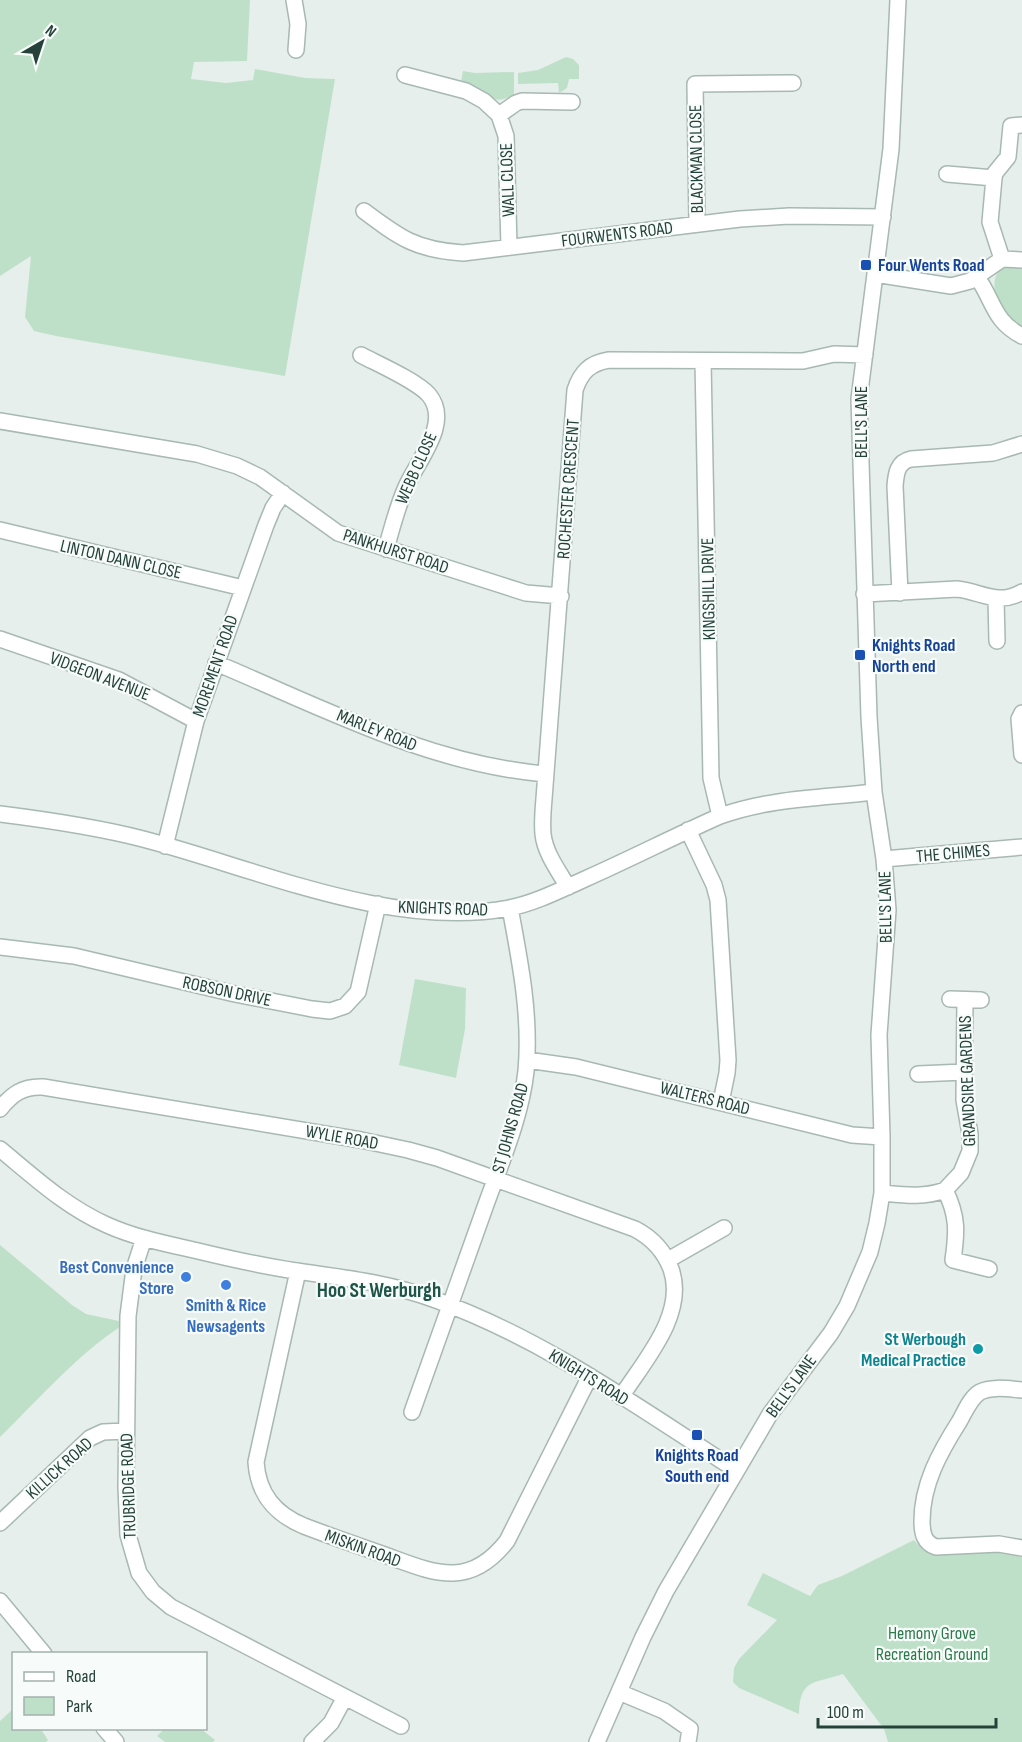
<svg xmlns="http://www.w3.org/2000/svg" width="1022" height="1742" font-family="'Sofia Sans Condensed',sans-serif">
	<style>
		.green { fill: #bfe0c8 }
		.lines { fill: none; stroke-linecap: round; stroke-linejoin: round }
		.minor-casing { stroke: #a8b8b2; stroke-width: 18 }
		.minor { stroke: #fff; stroke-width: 15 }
		.transit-dot { fill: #1a4fb4; stroke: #f7fbf9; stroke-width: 2 }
		.shop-dot { fill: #3f7fe0; stroke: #f7fbf9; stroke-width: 2 }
		.culture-dot { fill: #0f9aa8; stroke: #f7fbf9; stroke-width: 2 }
		.labels { text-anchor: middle; stroke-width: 4.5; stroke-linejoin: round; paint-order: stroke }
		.street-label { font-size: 18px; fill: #24423a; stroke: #f7fbf9 }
		.transit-label { font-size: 18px; font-weight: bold; fill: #164399; stroke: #f7fbf9; text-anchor: start }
		.shop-label { font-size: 18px; font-weight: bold; fill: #366cbe; stroke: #f7fbf9; text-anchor: end }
		.culture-label { font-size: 18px; font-weight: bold; fill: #0d838f; stroke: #f7fbf9; text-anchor: end }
		.park-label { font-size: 18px; fill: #2d7a4b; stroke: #f7fbf9 }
		.quarter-label { font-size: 21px; font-weight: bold; fill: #1f5548; stroke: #f7fbf9 }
	</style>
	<rect width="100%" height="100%" fill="#e6efeb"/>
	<!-- green -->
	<path class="green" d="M0 0H250L247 61 194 62 191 79 226 83 253 80 255 69 305 78 335 79 285 376 56 336 34 331 25 317 31 256 0 276Z
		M566 57 573 59 579 65V79H569L567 88 559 93 558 83 518 84V73L538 70Z
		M463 71 475 73 514 72V95C494 104 496 99 479 89 474 86 467 84 461 82Z
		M1022 264V330L1021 327 1010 318 1006 320C998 301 986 283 1003 265Z
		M415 979 466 988 465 1029 456 1078 399 1065Z
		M0 1245 72 1305 86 1314 119 1321 120 1327C76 1356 37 1401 0 1437Z
		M914 1540 923 1550 929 1553 996 1550 1022 1555V1742H888L884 1729 843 1674C814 1684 800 1678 799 1714L739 1688 733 1682 734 1668 739 1659 777 1620 747 1605 763 1573 810 1596 818 1585 842 1576Z
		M13 1709 14 1728 45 1729 42 1731 48 1740 46 1742H0V1721Z
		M164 1729H201L215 1740 213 1742H165L157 1736Z"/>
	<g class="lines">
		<!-- minor casing -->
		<g class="minor-casing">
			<path id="minor" d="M294 0 298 24 296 50
				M405 75 466 91 484 101 499 115 506 136 509 247
				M499 115 516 103 522 101 572 102
				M947 174 994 178
				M364 211C400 238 416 250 463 253L740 219 789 216 883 217
				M697 224 695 84 793 83
				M1002 259 990 222 994 178 995 173 1008 157 1011 126 1022 125
				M875 274 951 286 970 281 1002 259 1022 260
				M977 277C994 301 993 321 1022 336
				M361 355C378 364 417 381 429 395 452 423 417 461 406 487 397 507 392 528 386 549
				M703 361 711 778 720 816
				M0 421 197 454 237 466 260 477 338 533 526 593 561 596
				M0 530 243 588
				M900 593 895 486C896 474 897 462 911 459L993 453 1022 444
				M864 594 957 589C983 592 997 606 1022 592
				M996 599 997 641
				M0 639 119 680 196 721
				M216 663C323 708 429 764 545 774
				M1022 713 1019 719 1022 755
				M0 814C48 820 96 827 143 839 255 868 391 930 509 908 535 903 560 890 585 879 630 859 675 836 720 816 770 798 822 798 874 792
				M688 830 714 885 718 900 728 1060 727 1073 721 1102
				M165 846 196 721 266 525 273 508 283 493
				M884 859 1022 847
				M568 887C558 870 545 853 543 834 542 823 543 810 544 799L575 390C581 372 590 363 609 360L791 361H803L834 354 865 355
				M0 947 74 956 235 994 312 1009 330 1011 345 1006 358 992 378 904
				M950 999 981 1000
				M965 1000 964 1100 970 1134V1151L961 1173 945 1190C958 1216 957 1232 953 1260L989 1269
				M527 1060 576 1067 852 1135 882 1137
				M918 1074 964 1072
				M0 1109C12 1094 23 1086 43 1087L361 1140 408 1150 437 1158 635 1229C652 1238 664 1250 671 1269 687 1314 644 1361 621 1397
				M0 1149C34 1177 66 1207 107 1225 136 1238 167 1244 198 1251 231 1259 263 1266 296 1271 344 1278 386 1282 433 1299 543 1338 639 1408 736 1470
				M882 1193C903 1195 924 1198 945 1190
				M144 1238 134 1269 128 1316 126 1487 128 1535 139 1573 153 1592 171 1607 401 1726
				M668 1260 724 1228
				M298 1271 256 1462C258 1494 275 1514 304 1526 330 1536 356 1545 382 1554 432 1572 468 1591 507 1541L590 1376
				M1022 1390C1009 1389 992 1386 980 1392 970 1398 965 1412 959 1422 940 1452 922 1484 922 1521 922 1533 924 1543 936 1547L999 1544 1022 1548
				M412 1412C436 1345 460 1277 484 1210 500 1165 521 1118 526 1071 531 1016 520 961 510 908
				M0 1523 90 1438 103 1432 126 1431
				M0 1601 44 1654
				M619 1692 664 1711 690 1729 688 1742
				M104 1728 116 1742
				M312 1742 331 1723 345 1697
				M597 1742 643 1637 666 1591 770 1414 831 1333 847 1306 870 1252 877 1223 882 1193V1137L879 1035 888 910 884 859 874 792 869 717 859 399 891 149 898 0"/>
		</g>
		<!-- minor -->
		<use href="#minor" class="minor"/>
	</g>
	<!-- markers -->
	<g class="transit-dot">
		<rect x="860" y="259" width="12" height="12" rx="3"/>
		<rect x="854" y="649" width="12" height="12" rx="3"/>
		<rect x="691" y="1429" width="12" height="12" rx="3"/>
	</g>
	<g class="shop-dot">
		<circle cx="186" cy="1277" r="6"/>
		<circle cx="226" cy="1285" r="6"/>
	</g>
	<circle class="culture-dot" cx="978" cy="1349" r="6"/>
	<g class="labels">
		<!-- street labels -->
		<g class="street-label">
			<text transform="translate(696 159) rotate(-91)" y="6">BLACKMAN CLOSE</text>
			<text transform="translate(507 180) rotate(-92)" y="6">WALL CLOSE</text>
			<text transform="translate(617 234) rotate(-7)" y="6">FOURWENTS ROAD</text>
			<text transform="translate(861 422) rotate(-90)" y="6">BELL'S LANE</text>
			<text transform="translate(416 468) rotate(-66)" y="6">WEBB CLOSE</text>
			<text transform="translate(568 489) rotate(-86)" y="6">ROCHESTER CRESCENT</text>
			<text transform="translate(396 551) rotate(18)" y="6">PANKHURST ROAD</text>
			<text transform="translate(121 559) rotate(13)" y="6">LINTON DANN CLOSE</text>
			<text transform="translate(708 589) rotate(-91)" y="6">KINGSHILL DRIVE</text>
			<text transform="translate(215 666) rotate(-71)" y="6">MOREMENT ROAD</text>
			<text transform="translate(100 676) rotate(21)" y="6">VIDGEON AVENUE</text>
			<text transform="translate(377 730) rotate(22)" y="6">MARLEY ROAD</text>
			<text transform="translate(953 853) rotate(-5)" y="6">THE CHIMES</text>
			<text transform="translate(885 907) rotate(-91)" y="6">BELL'S LANE</text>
			<text transform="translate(443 908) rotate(2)" y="6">KNIGHTS ROAD</text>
			<text transform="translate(227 991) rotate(12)" y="6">ROBSON DRIVE</text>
			<text transform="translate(967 1081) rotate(-92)" y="6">GRANDSIRE GARDENS</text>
			<text transform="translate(705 1098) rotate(14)" y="6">WALTERS ROAD</text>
			<text transform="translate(510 1128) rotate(-74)" y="6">ST JOHNS ROAD</text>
			<text transform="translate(342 1137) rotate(10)" y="6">WYLIE ROAD</text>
			<text transform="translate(589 1377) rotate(32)" y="6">KNIGHTS ROAD</text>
			<text transform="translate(791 1386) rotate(-54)" y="6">BELL'S LANE</text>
			<text transform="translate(59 1468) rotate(-42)" y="6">KILLICK ROAD</text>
			<text transform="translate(128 1486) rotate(-92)" y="6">TRUBRIDGE ROAD</text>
			<text transform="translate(363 1548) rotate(20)" y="6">MISKIN ROAD</text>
		</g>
		<!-- transit labels -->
		<g class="transit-label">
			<text x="878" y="271">Four Wents Road</text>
			<text x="872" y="651">Knights Road<tspan x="872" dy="21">North end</tspan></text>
			<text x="697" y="1461" text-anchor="middle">Knights Road<tspan x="697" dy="21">South end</tspan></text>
		</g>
		<!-- shop labels -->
		<g class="shop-label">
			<text x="174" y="1273">Best Convenience<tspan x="174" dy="21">Store</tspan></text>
			<text x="226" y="1311" text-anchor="middle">Smith &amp; Rice<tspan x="226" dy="21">Newsagents</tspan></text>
		</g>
		<!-- culture labels -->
		<g class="culture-label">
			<text x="966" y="1345">St Werbough<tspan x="966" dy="21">Medical Practice</tspan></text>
		</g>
		<!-- park labels -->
		<g class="park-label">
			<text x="932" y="1639">Hemony Grove<tspan x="932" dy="21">Recreation Ground</tspan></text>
		</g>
		<!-- quarter labels -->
		<g class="quarter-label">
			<text x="379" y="1297">Hoo St Werburgh</text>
		</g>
	</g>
	<!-- legend -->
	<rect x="12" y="1652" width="195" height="78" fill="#f7fbf9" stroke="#a3b1ad" stroke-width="1.5"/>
	<rect x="24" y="1672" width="30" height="9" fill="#ffffff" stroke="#a3b1ad" stroke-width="1.5"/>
	<text x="66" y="1682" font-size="18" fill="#24423a">Road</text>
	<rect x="24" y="1697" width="30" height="18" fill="#bfe0c8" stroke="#a3b1ad" stroke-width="1.5"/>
	<text x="66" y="1712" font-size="18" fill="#24423a">Park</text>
	<!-- north arrow -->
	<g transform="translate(42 42) rotate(39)" stroke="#f7fbf9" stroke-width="4.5" paint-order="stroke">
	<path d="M0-4.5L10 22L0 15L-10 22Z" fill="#24423a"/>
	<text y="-9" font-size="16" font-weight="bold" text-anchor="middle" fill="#24423a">N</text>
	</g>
	<!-- scale -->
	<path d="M818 1718v9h178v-9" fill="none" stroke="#24423a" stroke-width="3"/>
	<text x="827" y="1718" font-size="18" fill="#24423a" stroke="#f7fbf9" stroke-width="4.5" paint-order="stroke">100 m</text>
</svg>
